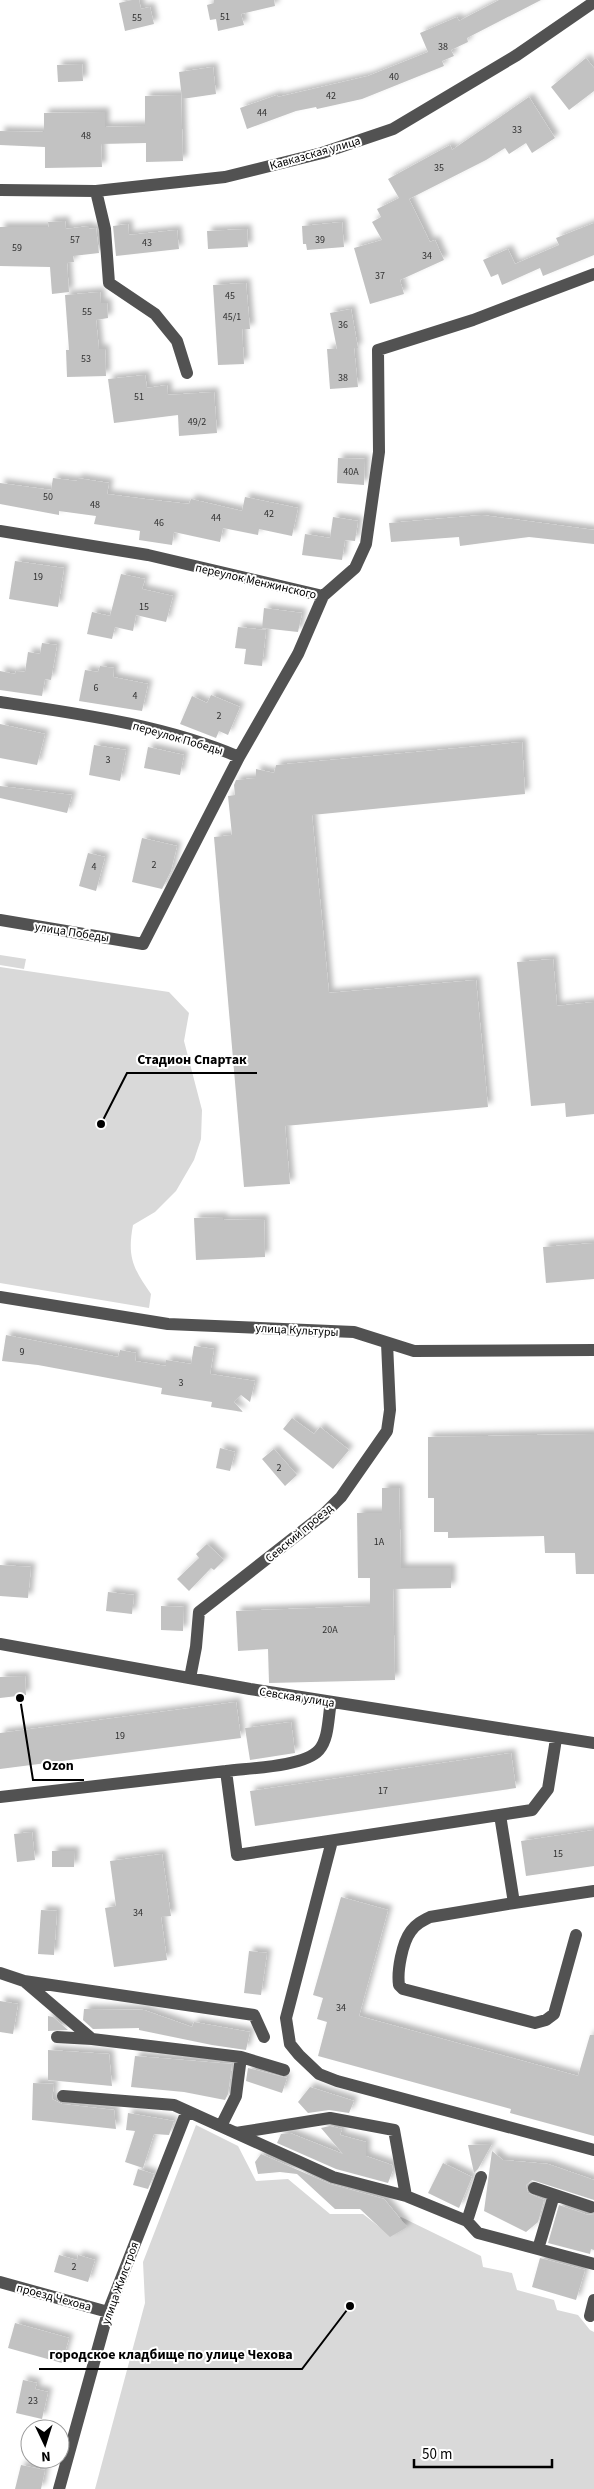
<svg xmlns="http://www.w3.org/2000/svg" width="594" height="2489" font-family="'Source Sans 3',sans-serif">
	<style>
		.green { fill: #d9d9d9 }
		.building { fill: #c2c2c2; filter: url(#shadow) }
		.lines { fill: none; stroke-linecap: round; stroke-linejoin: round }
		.minor { stroke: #525252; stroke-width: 12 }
		.labels { text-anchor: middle; stroke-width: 4; stroke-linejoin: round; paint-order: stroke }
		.number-label { font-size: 10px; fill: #303030 }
		.street-label { font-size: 12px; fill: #000; stroke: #fff }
		.leader { fill: none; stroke: #000; stroke-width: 2 }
		.callout-dot { fill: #000; stroke: #fff; stroke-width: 2 }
		.callout-label { font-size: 14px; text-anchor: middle; font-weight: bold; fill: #000; stroke: #fff; stroke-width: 4; stroke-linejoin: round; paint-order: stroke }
	</style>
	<defs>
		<filter id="shadow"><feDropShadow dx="4.5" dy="-4.5" stdDeviation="2.5" flood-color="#0004"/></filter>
	</defs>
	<rect width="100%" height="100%" fill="#fff"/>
	<!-- green -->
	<path class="green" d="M0 955 26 959 24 969 0 965Z
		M0 967 169 992 189 1013 184 1041 202 1110 201 1139 194 1160 176 1191 155 1212 133 1225C127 1257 133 1268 151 1294L149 1308 0 1283Z
		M196 2125 238 2146 256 2181 288 2179 330 2214H363L382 2229 401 2217 481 2256 483 2267 512 2273 517 2290 554 2300 557 2310 578 2315 590 2330 594 2332V2489H95L145 2303 143 2262Z"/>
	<!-- building -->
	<path class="building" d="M132 0H139L141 9 150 7 154 24 125 31 119 3Z
		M214 0H274L275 6 241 14 244 25 218 31 216 19 210 20 207 5 214 3Z
		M499 0H541L467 38 468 42 451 50 454 56 442 61 444 66 362 99 317 109 316 107 296 111 247 129 240 108 277 95 278 97 368 76 428 52 420 33 457 17 459 21Z
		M586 58 594 68V91L569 110 551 87Z
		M82 64 83 81 58 82 57 65Z
		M213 67 216 94 182 99 179 72Z
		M181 95 183 161 146 162V143L101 144 102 167 45 168V147L0 145V131L44 132V113L105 112V127L145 126V96Z
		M529 97 555 138 532 153 526 143 509 154 505 148 486 160 409 199 430 242 435 240 444 260 400 280 404 294 370 304 354 248 382 240 372 222 381 217 377 209 399 198 388 179 450 145 452 150Z
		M65 221 66 229 89 226V229L96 228 99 253 73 256 74 262 67 263 69 292 52 294 50 267 0 266V227H49L48 222Z
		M342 222 344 247 307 250 306 244H303L302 226Z
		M594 223V255L543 276 540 268 502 285 498 274 491 277 483 260 508 249 515 264 559 245 556 238Z
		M128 224 129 235 177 230 179 249 116 256 113 226Z
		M247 229 248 247 208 249 207 231Z
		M246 283 250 329H242L244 364 218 365 213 285Z
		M100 292 101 303H107L108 318 96 320 99 349H105L106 376 67 377 66 350H69L65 295Z
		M351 309 358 348H354L358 387 330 389 327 349H337L330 313Z
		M145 375 147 388 167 385 168 395 214 392 217 433 179 436 178 415 114 423 108 379Z
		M338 458 365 459 364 485 337 483Z
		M53 478 77 481V478L109 483 107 494 145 499 189 504 191 499 242 511 245 497 298 508 292 536 259 529 258 535 223 528 220 542 174 532 172 545 139 540 140 531 94 524 96 516 59 511V515L0 504V483L51 490Z
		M482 515 594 530V544L529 537 460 546 459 537 391 542 389 523Z
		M333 517 358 521 355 541 345 540 342 560 302 555 305 534 330 538Z
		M15 561 64 568 58 607 9 599Z
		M121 574 145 579 142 589 173 596 166 622 136 615 133 631 115 627 112 639 87 634 92 612 110 616Z
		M264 608 302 613 298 632 262 628Z
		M238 627 266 630 262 666 244 664 246 649 235 648Z
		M42 643 57 645 51 680 45 679 42 696 0 690V671L15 674 16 671 25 672 28 652 40 654Z
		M100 666 114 668 113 677 148 684 142 711 79 701 85 670 98 672Z
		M211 695 240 707 228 735 219 731 216 738 180 724 192 696 207 703Z
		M0 724 45 734 37 765 0 758Z
		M522 742 525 794 312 815 329 993 476 980 488 1107 285 1126 290 1184 244 1187 214 837 232 835 228 796 235 795 234 785 236 780 256 778V769L274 773 276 765Z
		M94 745 126 750 120 781 89 775Z
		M148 747 184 755 180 775 144 768Z
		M0 786 72 795 67 813 0 798Z
		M142 838 177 846 171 871 162 889 132 882Z
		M88 853 105 857 96 891 79 886Z
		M553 959 557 1006 594 1002V1114L566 1117 565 1103 531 1106 517 962Z
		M223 1217V1220L264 1219 265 1257 196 1260 194 1218Z
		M594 1243V1279L546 1283 543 1247Z
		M6 1335 118 1357 120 1350 136 1353 135 1361 166 1366V1360L191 1364 194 1346 214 1349 210 1374 255 1381 250 1402 241 1395 234 1402 243 1412 211 1407 212 1402 161 1394 162 1388 38 1365 2 1361Z
		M292 1418 314 1434 320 1427 349 1450 333 1469 283 1429Z
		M594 1434V1574H576L575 1553H545L544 1536 448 1538V1532H434V1498H428V1437Z
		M220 1448 235 1452 230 1471 216 1468Z
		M274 1449 297 1475 285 1486 262 1459Z
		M382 1488H399L401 1568H451V1588L393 1589 395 1680 269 1683 268 1649 238 1651 236 1611 370 1606V1578H358L357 1513H382Z
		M207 1544 224 1560 214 1570 211 1568 189 1591 177 1579 199 1558 196 1554Z
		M0 1565 31 1567 28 1598 0 1596Z
		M108 1592 134 1595 132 1614 106 1611Z
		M161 1606 184 1607 183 1631 161 1630Z
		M25 1676 26 1695 0 1698V1677Z
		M236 1702 241 1738 0 1769V1733Z
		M291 1722 295 1753 250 1760 245 1728Z
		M511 1753 516 1788 255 1826 250 1791Z
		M594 1830V1866L526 1876 521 1841Z
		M32 1832 35 1860 17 1862 14 1834Z
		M52 1851H75L74 1867H52Z
		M162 1854 171 1916 161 1917 167 1960 114 1967 105 1908 116 1906 110 1861Z
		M341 1897 388 1910 359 2016 578 2076 590 2035H594V2136L510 2113 511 2109 318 2056 327 2022 317 2019 323 1998 313 1995Z
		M41 1910 57 1911 54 1955 38 1954Z
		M249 1951 267 1953 261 1995 244 1993Z
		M0 2001 18 2004 13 2034 0 2032Z
		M84 2009 144 2010 192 2027 194 2022 250 2032 246 2050 212 2045 139 2030V2028L93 2029 83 2020Z
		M48 2016 53 2017 68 2030 48 2031Z
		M48 2050 109 2054 112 2086 48 2080Z
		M135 2056 232 2064 228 2094 225 2100 184 2092 131 2087Z
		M248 2068 287 2078 282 2093 246 2081Z
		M33 2083 54 2084 52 2099 62 2104 114 2110 116 2129 32 2120Z
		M310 2087 354 2101 349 2113 329 2110 308 2113 298 2102Z
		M128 2113 174 2121 169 2135 154 2134 143 2168 125 2162 135 2131 126 2130Z
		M330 2126 342 2129 340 2135 366 2142V2156L392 2165 393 2170 388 2183 336 2169 277 2143 281 2134 290 2133 343 2154 321 2128Z
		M492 2144 478 2169 474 2173 468 2145Z
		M492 2151 503 2160 548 2164 594 2180V2200L532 2180 526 2185 528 2193 544 2200 538 2222 526 2232 484 2211Z
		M261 2154 330 2184 384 2199 407 2227 390 2237 360 2209H335L297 2174 280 2172 258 2174 255 2162Z
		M443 2163 472 2177 459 2208 428 2193Z
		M138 2169 154 2174 148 2189 133 2185Z
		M559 2205 588 2215 594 2214V2250L591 2249 590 2254 548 2243Z
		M59 2255 77 2260 78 2255 95 2260 88 2282 54 2272Z
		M540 2258 585 2270 576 2300 532 2287Z
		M15 2323 69 2338 62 2363 8 2348Z
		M23 2380 37 2383 35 2389 48 2392 42 2419 16 2413Z
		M21 2465 45 2470 41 2489H15Z"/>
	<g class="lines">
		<!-- minor -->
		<path class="minor" d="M0 190 96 191 225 177 322 153 393 129 517 55 594 2
			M96 191 105 229 109 283 155 314 177 341 187 373
			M0 531 148 555 323 596 355 568 366 544 379 452 378 350 473 320 594 274
			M0 702C80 714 164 725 239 757L143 944 0 920
			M239 757 298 654 323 596
			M0 1297 168 1324 354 1332 414 1351 594 1350
			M0 1644 250 1689 594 1743
			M190 1678 196 1647 199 1612 324 1514 341 1497 387 1431 390 1410 387 1343
			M331 1702C328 1717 329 1739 319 1750 304 1767 248 1768 226 1771L237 1855 532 1810 548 1789 556 1739
			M0 1797 226 1771
			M500 1815 514 1903 594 1891
			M332 1841 286 2018 290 2044 299 2055 319 2074 337 2081 594 2150
			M514 1903 430 1917C422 1921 416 1924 411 1931 402 1943 397 1971 399 1985L403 1989 535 2023 546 2020 554 2014 576 1935
			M0 1973 24 1981 254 2015 264 2037
			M24 1981 92 2039
			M57 2037 92 2039 241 2057 236 2096 221 2126
			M241 2057 284 2070
			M63 2096 174 2105 333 2177 406 2196 467 2221 478 2233 594 2264
			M236 2133 330 2118 394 2130 406 2196
			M534 2188 591 2207
			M467 2221 481 2177
			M538 2249 554 2195
			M0 2282 108 2312
			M590 2316 594 2300
			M59 2489 108 2312 187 2111"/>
	</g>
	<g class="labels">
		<!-- number labels -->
		<g class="number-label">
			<text x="225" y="20">51</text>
			<text x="137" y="21">55</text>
			<text x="443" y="50">38</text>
			<text x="394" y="80">40</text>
			<text x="331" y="99">42</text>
			<text x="262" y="116">44</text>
			<text x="517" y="133">33</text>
			<text x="86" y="139">48</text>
			<text x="439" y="171">35</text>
			<text x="75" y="243">57</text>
			<text x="320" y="243">39</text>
			<text x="147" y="246">43</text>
			<text x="17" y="251">59</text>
			<text x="427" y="259">34</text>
			<text x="380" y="279">37</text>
			<text x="230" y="299">45</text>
			<text x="87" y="315">55</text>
			<text x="232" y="320">45/1</text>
			<text x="343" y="328">36</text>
			<text x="86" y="362">53</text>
			<text x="343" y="381">38</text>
			<text x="139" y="400">51</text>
			<text x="197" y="425">49/2</text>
			<text x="351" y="475">40А</text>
			<text x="48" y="500">50</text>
			<text x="95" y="508">48</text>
			<text x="269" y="517">42</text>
			<text x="216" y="521">44</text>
			<text x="159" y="526">46</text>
			<text x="38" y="580">19</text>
			<text x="144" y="610">15</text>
			<text x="96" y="691">6</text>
			<text x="135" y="699">4</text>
			<text x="219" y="719">2</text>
			<text x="108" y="763">3</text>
			<text x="154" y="868">2</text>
			<text x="94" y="870">4</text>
			<text x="22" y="1355">9</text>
			<text x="181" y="1386">3</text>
			<text x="279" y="1471">2</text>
			<text x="379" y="1545">1А</text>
			<text x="330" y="1633">20А</text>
			<text x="120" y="1739">19</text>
			<text x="383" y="1794">17</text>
			<text x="558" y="1857">15</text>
			<text x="138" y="1916">34</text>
			<text x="341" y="2011">34</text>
			<text x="74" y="2270">2</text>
			<text x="33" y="2404">23</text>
		</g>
		<!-- street labels -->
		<g class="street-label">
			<text transform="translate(315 153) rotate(-16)" y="4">Кавказская улица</text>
			<text transform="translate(256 581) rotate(13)" y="4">переулок Менжинского</text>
			<text transform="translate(178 738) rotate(16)" y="4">переулок Победы</text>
			<text transform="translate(72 932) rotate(9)" y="4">улица Победы</text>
			<text transform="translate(297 1330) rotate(3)" y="4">улица Культуры</text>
			<text transform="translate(299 1533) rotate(-40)" y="4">Севский проезд</text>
			<text transform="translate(297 1697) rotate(9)" y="4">Севская улица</text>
			<text transform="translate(120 2283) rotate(-70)" y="4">улица Жилстроя</text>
			<text transform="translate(54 2297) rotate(15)" y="4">проезд Чехова</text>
		</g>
	</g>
	<!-- callouts -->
	<path class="leader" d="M101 1124L127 1073H257M20 1698L33 1780H84M350 2306L302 2369H39"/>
	<g class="callout-dot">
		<circle cx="101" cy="1124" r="5"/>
		<circle cx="20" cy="1698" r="5"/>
		<circle cx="350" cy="2306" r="5"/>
	</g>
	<g class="callout-label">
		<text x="192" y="1064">Стадион Спартак</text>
		<text x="58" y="1770">Ozon</text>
		<text x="171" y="2359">городское кладбище по улице Чехова</text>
	</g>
	<!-- north arrow -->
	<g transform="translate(45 2444) rotate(176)"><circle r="24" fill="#ffffff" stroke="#999999"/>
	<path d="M0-4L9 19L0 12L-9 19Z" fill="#000000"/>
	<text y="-8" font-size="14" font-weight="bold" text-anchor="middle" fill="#000000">N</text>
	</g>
	<!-- scale -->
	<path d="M414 2459v8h138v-8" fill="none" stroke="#000000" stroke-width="2.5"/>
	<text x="422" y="2459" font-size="15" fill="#000000" stroke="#ffffff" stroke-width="4" paint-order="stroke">50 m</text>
</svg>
